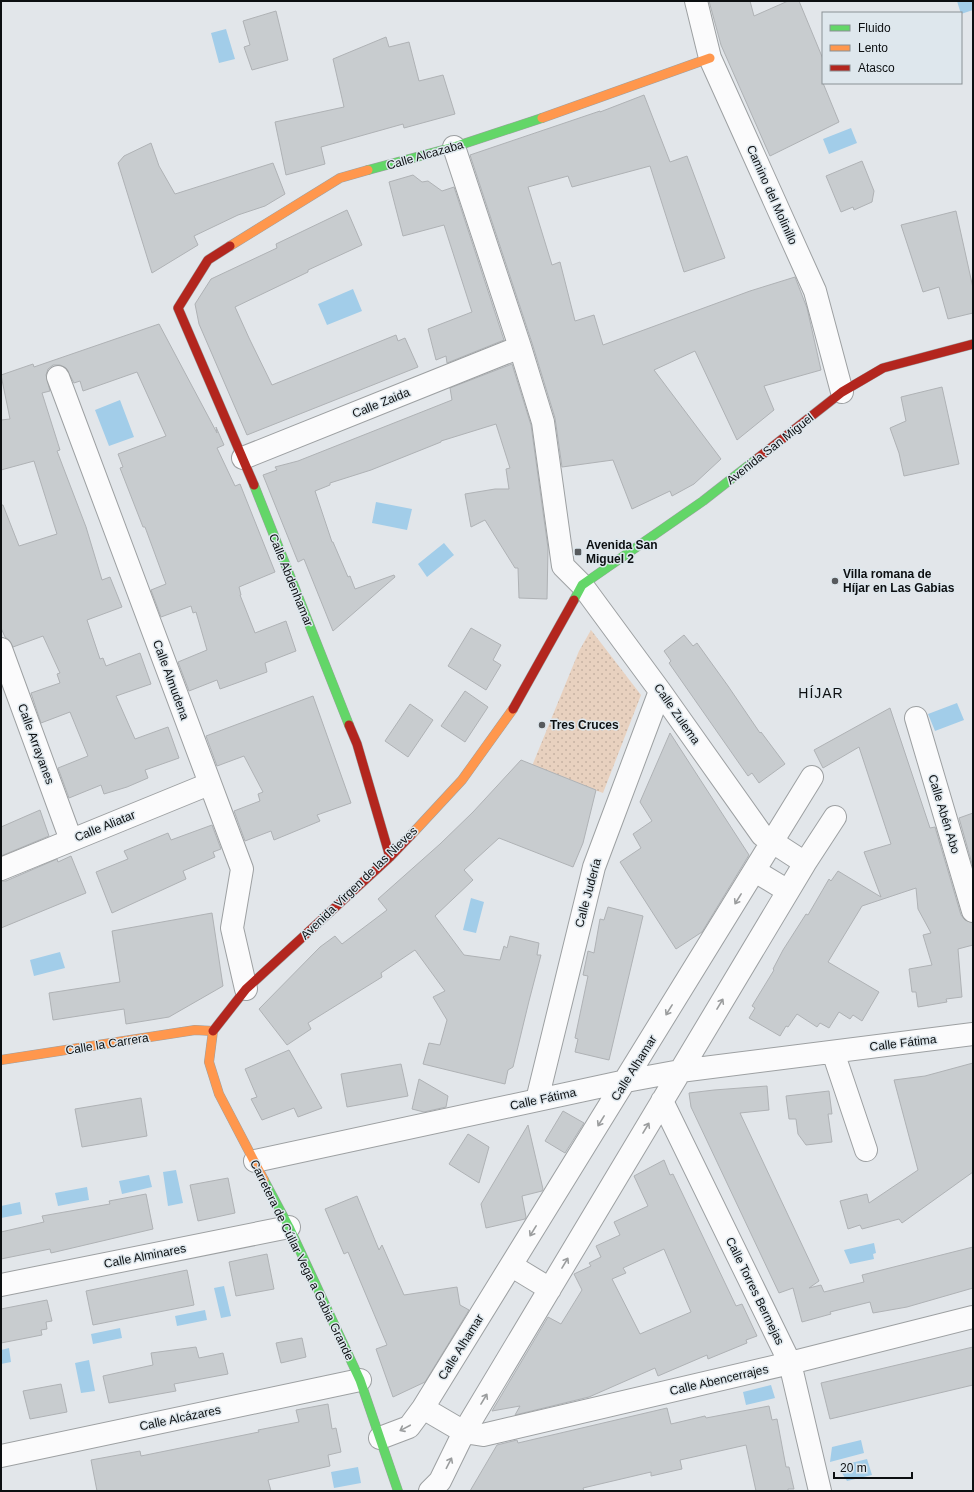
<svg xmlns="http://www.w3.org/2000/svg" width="974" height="1492" font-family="Arial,sans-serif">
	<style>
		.park { fill: url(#park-dots) }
		.water { fill: #a2cde9 }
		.building { fill: #c8cccf; stroke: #afb2b5; fill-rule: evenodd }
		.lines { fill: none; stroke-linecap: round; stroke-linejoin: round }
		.street-casing { stroke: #9da0a2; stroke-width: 24 }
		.fast-casing { stroke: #9da0a2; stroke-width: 10 }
		.slow-casing { stroke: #9da0a2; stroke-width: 10 }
		.jam-casing { stroke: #9da0a2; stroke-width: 10 }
		.street { stroke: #fbfbfc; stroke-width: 22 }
		.fast { stroke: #63d668; stroke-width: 9 }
		.slow { stroke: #ff974d; stroke-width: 9 }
		.jam { stroke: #b3261e; stroke-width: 9 }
		.oneway { stroke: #9b9d9e }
		.poi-dot { fill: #575a5d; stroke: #dee7ed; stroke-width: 1.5 }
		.labels { text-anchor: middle; stroke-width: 3; stroke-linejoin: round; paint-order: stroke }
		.street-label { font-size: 12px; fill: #0c0f11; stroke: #dee7ed }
		.poi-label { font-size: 12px; font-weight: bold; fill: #0c0f11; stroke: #dee7ed; text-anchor: start }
		.quarter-label { font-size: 14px; letter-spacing: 1px; fill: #0c0f11; stroke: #dee7ed }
	</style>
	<defs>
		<pattern id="park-dots" width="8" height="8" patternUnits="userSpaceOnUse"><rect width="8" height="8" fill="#e8d1bf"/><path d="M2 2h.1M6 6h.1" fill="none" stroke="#c6b2a3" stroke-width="1.8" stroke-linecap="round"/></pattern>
	</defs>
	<rect width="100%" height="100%" fill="#e2e6ea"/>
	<!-- park -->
	<path class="park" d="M591 630 641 695 603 793 532 766 579 651Z"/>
	<!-- water -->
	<path class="water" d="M957 1H973V10L961 14Z
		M226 29 235 59 219 63 211 33Z
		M851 128 857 143 829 154 823 139Z
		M353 289 362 311 327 325 318 304Z
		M120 400 134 437 109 446 95 410Z
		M376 502 412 509 407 530 372 523Z
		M444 543 454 555 427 577 418 564Z
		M957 703 964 720 935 731 928 714Z
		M471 898 484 902 476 933 463 930Z
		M60 952 65 968 34 976 30 960Z
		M176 1170 183 1203 168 1206 163 1172Z
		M149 1175 152 1187 122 1194 119 1181Z
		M87 1187 89 1200 58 1206 55 1193Z
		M20 1202 22 1214 1 1218V1206Z
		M874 1243 876 1253 873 1254 874 1259 850 1264 844 1250Z
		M224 1286 231 1316 221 1318 214 1288Z
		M205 1310 207 1320 177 1326 175 1316Z
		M120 1328 122 1338 93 1344 91 1334Z
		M9 1348 11 1362 1 1364V1350Z
		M89 1360 95 1391 81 1393 75 1363Z
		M771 1385 775 1398 746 1405 743 1392Z
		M861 1440 864 1453 830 1462 832 1447Z
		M867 1459 872 1475 847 1481 842 1473 843 1465Z
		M358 1467 361 1483 334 1488 331 1472Z"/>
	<!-- building -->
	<path class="building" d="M709 1H750L754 16 788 1H799L823 59V83L839 122 770 156 721 45Z
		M276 11 288 60 252 70 244 47 250 45 243 21Z
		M386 37 389 47 409 42 419 81 443 75 455 114 404 128 403 124 321 147 325 164 286 175 275 122 344 107 333 59Z
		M644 95 670 162 687 156 725 258 684 272 650 166 572 187 568 176 528 187 552 265 560 262 575 321 594 315 603 345 750 291 795 277 807 308 821 370 764 386 774 410 737 440 695 351 654 370 721 459 694 484 672 496 670 491 632 509 613 460 562 467 555 418 532 343 470 155 600 111V112Z
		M151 143 159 166 175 194 273 163 285 194 265 206 238 215 194 236 198 245 152 273 118 163 124 156Z
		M862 161 874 191 872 202 854 210 853 207 841 212 826 176Z
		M413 175 422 182 428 181 442 191 454 187 504 340 447 363 446 356 436 360 428 329 472 312 444 225 403 236 389 182Z
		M347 210 362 245 308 270V272L235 307 249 338 272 385 396 335 398 341 405 338 418 367 247 435 199 324 195 304 211 279 277 248 276 244Z
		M956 211 973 288V313L948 319 939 287 923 292 901 225Z
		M159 324 217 433 216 427 224 445 217 448 235 486 240 484 275 572 239 587 241 595H240L255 633 286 621 296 651 265 663 267 672 220 689 217 680 189 691 178 662 207 650 196 612 193 613 191 606 161 617 151 590 166 584 145 527H143L120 468 123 467 118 454 166 436 137 372 83 391 80 381 74 383 66 368 60 365H53L48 369 46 375 50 391 42 393 60 450 57 451 86 527 102 580 110 577 122 607 87 620 100 659 103 658 106 666 140 653 151 684 116 696 135 739 168 727 179 758 145 770 148 778 127 787 104 794 101 785 69 798 58 768 88 756 70 712 41 723 31 693 60 683 57 674 60 673 43 636 13 647 9 640 5 637 1 628V505H3L19 546 57 534 34 461 1 470V420L10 419 1 375 33 364 34 367Z
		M512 364 531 425 548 548 547 599 519 598 518 568H515L485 520 471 527 465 494 495 489H509L506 469 510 468 496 424 441 441V442L371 470 330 483V485L315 491 332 542H333L348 577 350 576 355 589 394 575 395 577 333 631 304 559 298 562 263 475 277 470 275 467 298 461 452 400 450 388Z
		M942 387 959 464 904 476 899 453 890 428 906 421 901 397Z
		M471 628 501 645 493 660 501 665 486 690 448 666Z
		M684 635 693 646 697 643 728 686 760 733 761 732 785 764 759 783 752 773 748 776 669 663 671 661 664 651Z
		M465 691 488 707 465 742 441 726Z
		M313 696 351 803 317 815 320 821 274 840 271 831 245 841 234 811 260 801 258 794 263 792 244 756 217 766 206 736Z
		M410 704 433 720 408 757 385 741Z
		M890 708 930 828 935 827 961 915 965 920 973 923V945L958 949 962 997 946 999 947 1002 918 1007 916 992H912L909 969 932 965 923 935 931 933 918 909 916 888 862 906 828 962 879 992 862 1021 853 1015 850 1019 839 1012 829 1028 820 1023 817 1027 797 1014 788 1027 786 1026 780 1036 749 1018 755 1008 752 1006 774 970 773 969 783 950 806 914 808 915 829 879 831 881 838 871 881 897 864 852 891 844 859 747 823 768 814 750Z
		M670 733 749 855 702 932 676 949 620 862 641 848 633 834 652 821 640 802Z
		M521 760 596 790 583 843 573 867 499 838 464 870 473 880 435 916 464 955 500 960 504 946 507 948 510 936 539 943 537 955H541L529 1001 513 1067 508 1070 505 1084 423 1064 429 1043 440 1045 447 1020 433 997 445 991 415 950 381 973 382 977 308 1023 311 1029 287 1045 259 1009 320 947 335 936 342 944 387 910 378 899 440 844 473 812Z
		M40 810 49 836 1 856V827Z
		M973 813V867L959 818Z
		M212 825 221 849 213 852 215 857 183 871 186 879 112 913 96 872 128 859 124 851 168 833 171 840Z
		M71 856 86 893 1 928V881H6L57 859 58 862Z
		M608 907 643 916 609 1060 575 1052 578 1039 575 1038 588 976 583 975 588 951 594 953 600 919 604 920Z
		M212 913 223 986 169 1017 126 1024 124 1009 53 1020 49 993 120 982 112 931Z
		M289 1050 322 1108 298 1117 294 1108 262 1120 251 1099 257 1097 245 1069Z
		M973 1063V1172L902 1223 899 1219 862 1229 860 1225 848 1229 840 1201 867 1194 869 1203 918 1170 894 1080 925 1076Z
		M401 1064 408 1096 347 1107 341 1074Z
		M419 1079 448 1096 446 1107 424 1112 412 1109Z
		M767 1086 769 1110 740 1113 819 1281 809 1288 821 1285 824 1292 864 1282 862 1275 973 1247V1288L907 1307 873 1313 870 1302 830 1312 831 1314 802 1322 793 1288 779 1293 691 1107 689 1093 714 1090Z
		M829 1091 832 1114H828L832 1142 806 1145 798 1134 796 1119H789L786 1096Z
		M141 1098 147 1136 82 1147 75 1109Z
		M563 1111 584 1123 565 1153 545 1141Z
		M528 1125 543 1189 542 1191 522 1196 526 1217 525 1219 486 1228 481 1204Z
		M468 1134 489 1147 479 1183 449 1164Z
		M664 1160 670 1175 673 1174 736 1306 742 1304 757 1336 746 1340 747 1343 708 1359 707 1355 658 1376 655 1368 589 1397 515 1415 520 1406 492 1411 548 1317 561 1324 582 1290 574 1274 591 1266 589 1263 601 1257 596 1246 620 1235 614 1222 648 1206 634 1176ZM664 1249 691 1312 640 1334 612 1279 626 1273 623 1268Z
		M228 1178 235 1213 198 1221 190 1185Z
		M146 1194 153 1229 51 1253 50 1249 1 1259V1232L44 1222 42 1216 110 1204 109 1201Z
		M357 1196 379 1250 382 1245 404 1295 457 1287 460 1305 469 1310 425 1382 393 1397 376 1349 387 1345 348 1252 344 1254 325 1209Z
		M267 1254 274 1289 236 1296 229 1262Z
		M187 1270 194 1305 93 1325 86 1291Z
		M47 1300 52 1321 46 1322 47 1329 41 1330 42 1335 1 1343V1309Z
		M302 1338 306 1357 281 1363 276 1343Z
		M196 1347 199 1358 223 1353 228 1374 174 1384 176 1391 109 1403 103 1376 153 1365 151 1353Z
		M973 1347V1385L830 1419 821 1383Z
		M61 1384 67 1412 30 1419 23 1391Z
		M328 1404 332 1429 336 1428 341 1452 328 1455 330 1466 268 1480 271 1491H97L91 1460 140 1451 141 1456 259 1432 258 1430 299 1422 296 1410Z
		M769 1406 772 1420 777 1419 786 1467H789L794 1489H788V1491H756L746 1445 680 1460 682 1469 651 1476V1472L583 1488 584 1491H470L497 1445 517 1440 518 1443 667 1408 671 1424 705 1416 706 1418Z"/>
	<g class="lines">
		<!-- street casing -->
		<g class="street-casing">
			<path id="street" d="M696 1 710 58 815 291 842 392
				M454 147 520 347 543 422 563 566 582 585 660 691 762 835 805 863
				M58 377 242 869 232 928 246 989
				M243 458 520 347
				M1 649 71 840
				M916 718 973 911
				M1 869 209 784
				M755 871 788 891
				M833 1052 866 1150
				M537 1100 594 867 660 691
				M662 1101 790 1363 820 1491
				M255 1161 626 1081 680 1071 973 1034
				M512 1266 550 1289
				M1 1285 289 1227
				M423 1408 464 1432 483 1435 790 1363 973 1317
				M380 1438 409 1427 423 1408 812 777
				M1 1456 360 1380
				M430 1491 440 1481 464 1432 805 863 835 817"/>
		</g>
		<!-- fast casing -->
		<g class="fast-casing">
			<path id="fast" d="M368 170 454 147 542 118
				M254 485 349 725
				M574 600 582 585 703 501 758 458
				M264 1180 289 1227 360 1380 398 1491"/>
		</g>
		<!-- slow casing -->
		<g class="slow-casing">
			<path id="slow" d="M542 118 710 58
				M230 246 340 178 368 170
				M411 835 462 780 513 709
				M213 1031 209 1062 219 1094 264 1180
				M1 1060 195 1030 213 1031"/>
		</g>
		<!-- jam casing -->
		<g class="jam-casing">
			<path id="jam" d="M230 246 208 260 178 308 254 485
				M758 458 842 392 883 368 973 344
				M513 709 574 600
				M349 725 357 744 390 857
				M213 1031 246 989 390 857 411 835"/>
		</g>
		<!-- street -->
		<use href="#street" class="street"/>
		<!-- fast -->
		<use href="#fast" class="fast"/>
		<!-- slow -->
		<use href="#slow" class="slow"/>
		<!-- jam -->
		<use href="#jam" class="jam"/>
	</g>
	<!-- one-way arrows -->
	<defs><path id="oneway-shaft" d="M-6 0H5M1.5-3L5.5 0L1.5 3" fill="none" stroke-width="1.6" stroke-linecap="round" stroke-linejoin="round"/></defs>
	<g class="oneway">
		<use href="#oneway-shaft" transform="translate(738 899) rotate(122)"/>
		<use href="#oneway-shaft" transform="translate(720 1004) rotate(-59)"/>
		<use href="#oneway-shaft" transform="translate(669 1010) rotate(122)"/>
		<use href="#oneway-shaft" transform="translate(601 1121) rotate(122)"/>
		<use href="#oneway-shaft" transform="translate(646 1128) rotate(-59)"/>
		<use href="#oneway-shaft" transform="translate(533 1231) rotate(122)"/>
		<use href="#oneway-shaft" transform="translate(565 1263) rotate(-59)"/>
		<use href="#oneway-shaft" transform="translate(484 1399) rotate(-59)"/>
		<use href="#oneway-shaft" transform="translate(405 1428) rotate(152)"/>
		<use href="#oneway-shaft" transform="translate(449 1463) rotate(-63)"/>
	</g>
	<!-- markers -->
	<g class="poi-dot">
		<rect x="574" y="548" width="8" height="8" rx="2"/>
		<circle cx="835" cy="581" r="4"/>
		<circle cx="542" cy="725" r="4"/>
	</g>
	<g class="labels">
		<!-- street labels -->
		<g class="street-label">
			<text transform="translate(425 155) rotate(-16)" y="4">Calle Alcazaba</text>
			<text transform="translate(772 195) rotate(66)" y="4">Camino del Molinillo</text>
			<text transform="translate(381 403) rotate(-22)" y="4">Calle Zaida</text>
			<text transform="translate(770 449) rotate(-38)" y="4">Avenida San Miguel</text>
			<text transform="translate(291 580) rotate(68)" y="4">Calle Abdenhamar</text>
			<text transform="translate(171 680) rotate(70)" y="4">Calle Almudena</text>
			<text transform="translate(677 714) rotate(55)" y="4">Calle Zulema</text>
			<text transform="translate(36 744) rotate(70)" y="4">Calle Arrayanes</text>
			<text transform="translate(944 814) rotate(73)" y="4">Calle Abén Abo</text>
			<text transform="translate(105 826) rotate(-22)" y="4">Calle Aliatar</text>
			<text transform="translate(359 883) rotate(-44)" y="4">Avenida Virgen de las Nieves</text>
			<text transform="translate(588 893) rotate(-75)" y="4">Calle Judería</text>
			<text transform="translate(903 1043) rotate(-7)" y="4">Calle Fátima</text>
			<text transform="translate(107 1044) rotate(-9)" y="4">Calle la Carrera</text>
			<text transform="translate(634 1068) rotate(-58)" y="4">Calle Alhamar</text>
			<text transform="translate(543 1099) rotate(-12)" y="4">Calle Fátima</text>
			<text transform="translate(145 1256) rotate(-11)" y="4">Calle Alminares</text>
			<text transform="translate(302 1260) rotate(64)" y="4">Carretera de Cúllar Vega a Gabia Grande</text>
			<text transform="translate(755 1291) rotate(64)" y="4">Calle Torres Bermejas</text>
			<text transform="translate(461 1347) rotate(-58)" y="4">Calle Alhamar</text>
			<text transform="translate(719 1380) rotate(-13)" y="4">Calle Abencerrajes</text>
			<text transform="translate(180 1418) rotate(-12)" y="4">Calle Alcázares</text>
		</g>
		<!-- poi labels -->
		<g class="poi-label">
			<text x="586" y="549">Avenida San<tspan x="586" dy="14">Miguel 2</tspan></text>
			<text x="843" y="578">Villa romana de<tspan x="843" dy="14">Híjar en Las Gabias</tspan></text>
			<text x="550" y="729">Tres Cruces</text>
		</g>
		<!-- quarter labels -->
		<g class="quarter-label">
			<text x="821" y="698">HÍJAR</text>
		</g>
	</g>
	<!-- border -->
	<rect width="974" height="1492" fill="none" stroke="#0c0f11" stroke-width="4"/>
	<!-- legend -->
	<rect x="822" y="12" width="140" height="72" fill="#dee7ed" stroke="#8a9195"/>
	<rect x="830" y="25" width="20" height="6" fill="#63d668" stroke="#8a9195"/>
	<text x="858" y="32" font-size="12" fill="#0c0f11">Fluido</text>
	<rect x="830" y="45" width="20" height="6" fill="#ff974d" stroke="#8a9195"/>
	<text x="858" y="52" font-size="12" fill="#0c0f11">Lento</text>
	<rect x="830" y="65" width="20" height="6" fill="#b3261e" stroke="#8a9195"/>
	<text x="858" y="72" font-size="12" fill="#0c0f11">Atasco</text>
	<!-- scale -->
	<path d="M834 1472v6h78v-6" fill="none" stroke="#0c0f11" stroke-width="2"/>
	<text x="840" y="1472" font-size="12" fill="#0c0f11" stroke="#dee7ed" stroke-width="3" paint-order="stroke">20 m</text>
</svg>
